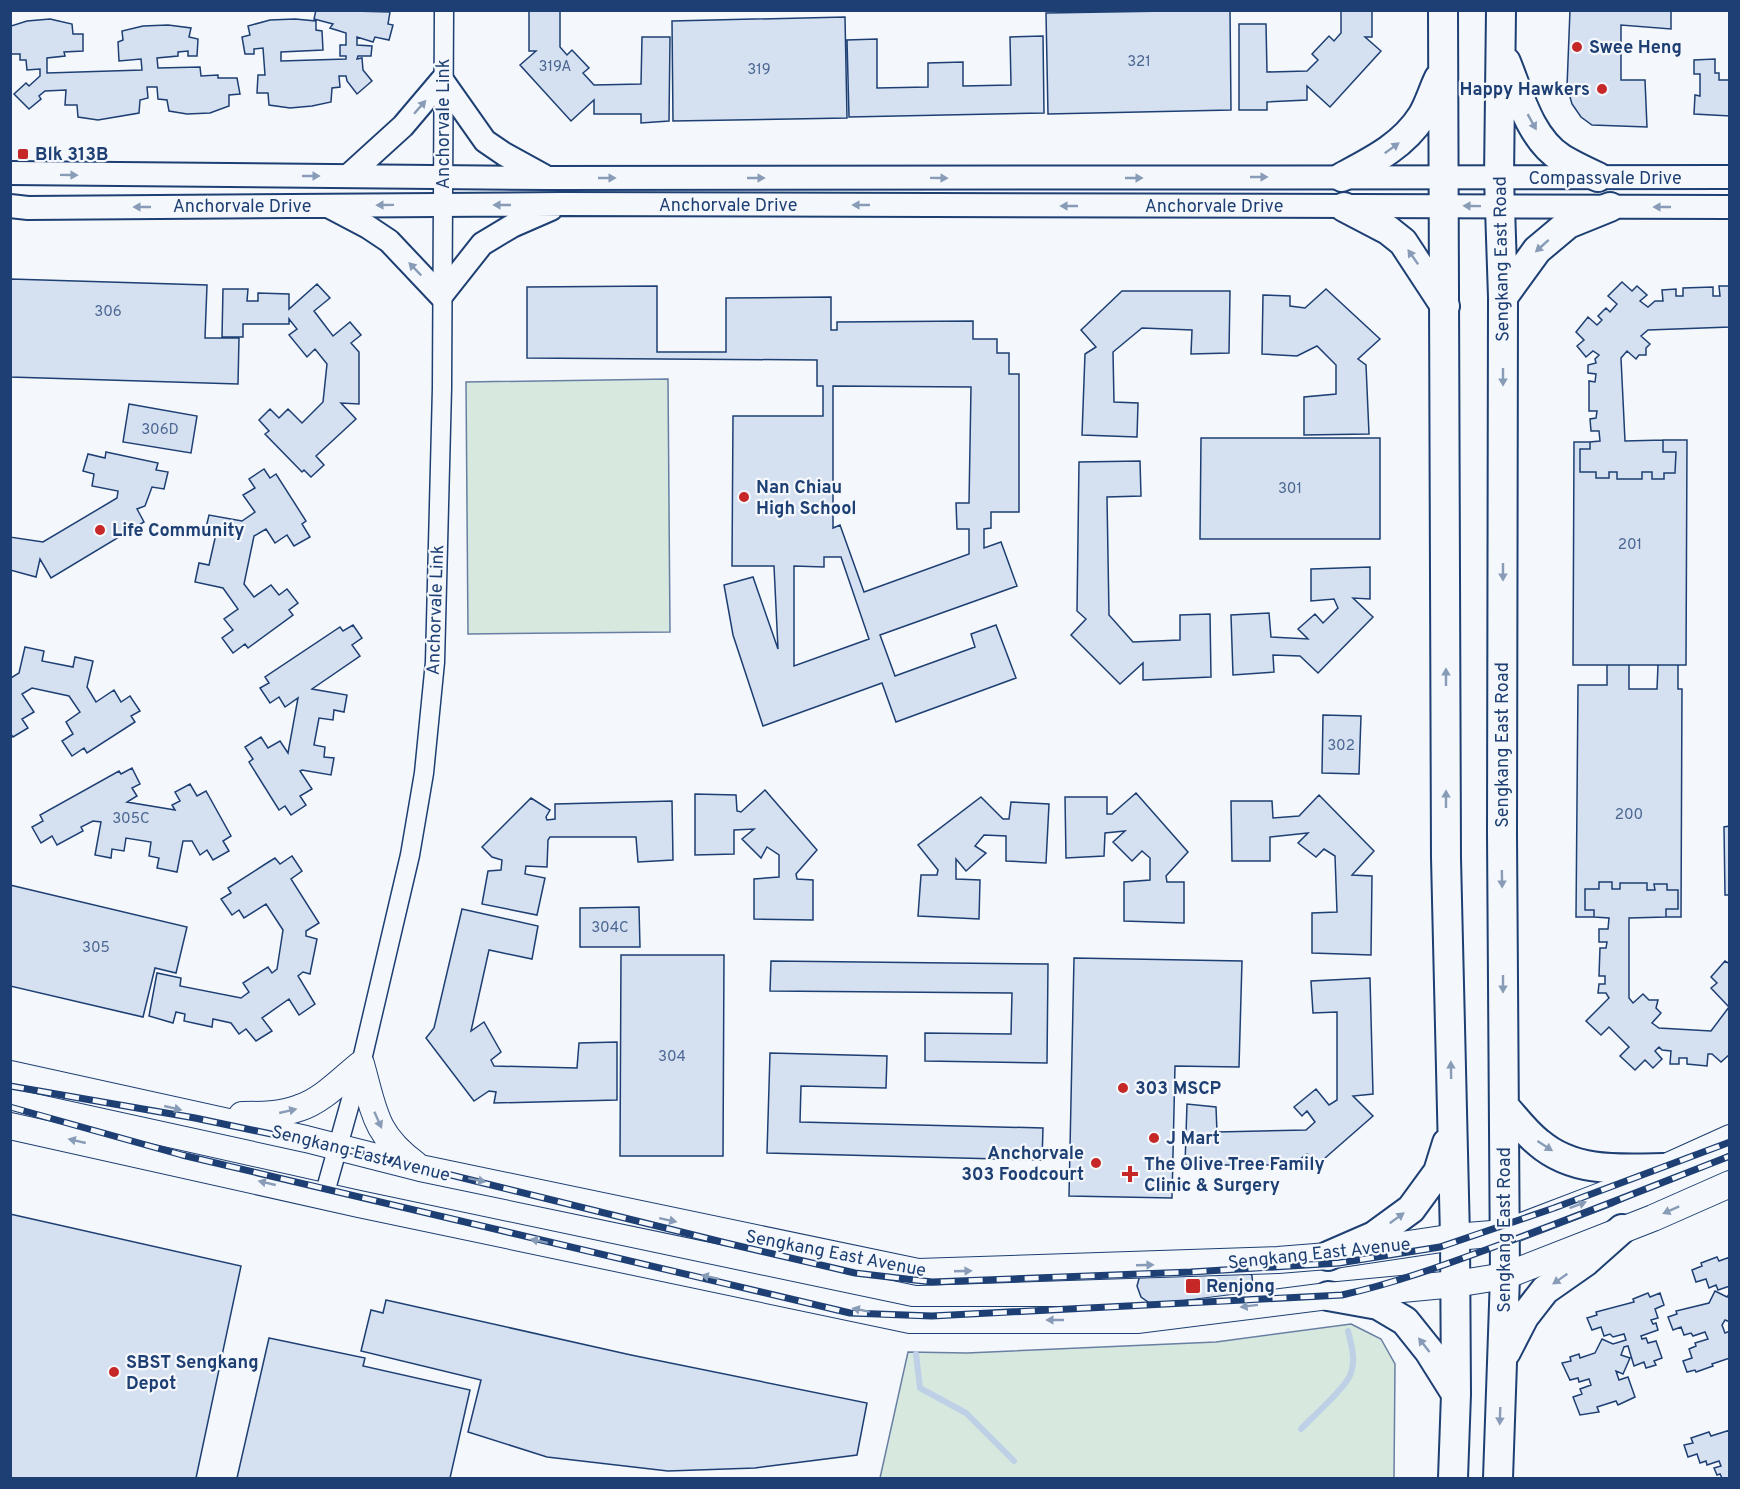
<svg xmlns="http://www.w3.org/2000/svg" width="1740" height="1489" font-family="Overpass,sans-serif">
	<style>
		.green { fill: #d7e8df; stroke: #687fa3; stroke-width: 1.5 }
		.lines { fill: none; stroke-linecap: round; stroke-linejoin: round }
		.stream { stroke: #bed0e5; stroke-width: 6 }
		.building { fill: #d5e0f0; stroke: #1d3f73; stroke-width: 1.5; fill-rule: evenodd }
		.minor-casing { stroke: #1d3f73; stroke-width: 21 }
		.tertiary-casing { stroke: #1d3f73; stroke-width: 26 }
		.secondary-casing { stroke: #1d3f73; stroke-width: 28 }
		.primary-casing { stroke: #1d3f73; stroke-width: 32 }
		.minor { stroke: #f4f7fb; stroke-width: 18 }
		.tertiary { stroke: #f4f7fb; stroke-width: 22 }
		.secondary { stroke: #f4f7fb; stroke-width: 26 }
		.primary { stroke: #f4f7fb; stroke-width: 28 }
		.rail-casing { stroke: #1d3f73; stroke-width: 7 }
		.rail { stroke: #f4f7fb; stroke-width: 4.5; stroke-dasharray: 14; stroke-linecap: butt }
		.oneway { fill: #889bb7 }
		.poi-dot { fill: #c62828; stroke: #f4f7fb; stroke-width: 2 }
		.labels { text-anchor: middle; stroke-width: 4.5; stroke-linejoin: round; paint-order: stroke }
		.number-label { font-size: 15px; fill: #4b6792 }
		.poi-label { font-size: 18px; font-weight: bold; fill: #1d3f73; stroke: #f4f7fb; text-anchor: start }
		.street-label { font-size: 18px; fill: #1d3f73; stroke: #f4f7fb }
	</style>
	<rect width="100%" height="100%" fill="#f4f7fb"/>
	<!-- green -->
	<path class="green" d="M668 379 670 632 468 634 466 382Z
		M1351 1324 1381 1339 1395 1364 1394 1478H880L908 1352 967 1353 1216 1342Z"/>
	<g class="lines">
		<!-- stream -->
		<path class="stream" d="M916 1354 920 1388 966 1413 1014 1461
			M1301 1429C1312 1417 1347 1387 1351 1373 1356 1359 1351 1344 1348 1331"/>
	</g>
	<!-- building -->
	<path class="building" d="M316 10 390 12 388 24 393 25 389 40 375 37 373 42 357 37V45L372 46 371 56H358L357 59 362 58 363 70 372 81 357 94 347 81 346 76H339L340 87 332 88 331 102 312 106 290 108 269 105 268 93H257L258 75H265L263 48 254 49V54H245L242 37 250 35 248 26 270 20 295 19 316 21V30L322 31 323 50 281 52V61L346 59V56H340V45H346V33L330 28 333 24 314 19Z
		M529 10H560V47L567 55 572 50 589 68 583 73 594 85 641 84 642 37H670L669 121 641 123V114H594V100L571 121 520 65 536 51H529Z
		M1230 10 1231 110 1048 114 1046 13Z
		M1341 10H1372V37H1365L1381 51 1330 107 1307 86V100L1267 102V110H1239V24H1266L1267 72 1307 71 1318 60 1312 54 1329 36 1334 41 1341 33Z
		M1570 10H1671V29L1621 25V80H1645L1647 127 1592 125 1581 117 1572 104 1567 87Z
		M845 17 847 118 673 121 672 21Z
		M50 19 72 24 73 34H83V51L64 52 65 56 47 58V73L142 70 141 59 119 61 118 42 123 40 122 31 143 26 168 25 191 28 189 37 198 39 197 56H188V51L178 52V56L157 58 158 68 200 67 201 76 218 75V78H237L240 94 229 95V106L210 113 187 114 169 111 167 100 158 99 157 87H147L148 98 140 100 139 113 98 120 78 117 77 105H65L66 90 45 91 39 96 41 99 29 109 14 94 26 83 29 86 40 76V69L27 70 26 60H20V54H10L11 26 27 21Z
		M1043 36 1044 113 849 117 847 40 877 39V88L928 87V63L963 62V86L1011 85 1010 37Z
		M1715 59V73H1719V80H1730V116L1694 114 1695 95 1700 96V74H1694V60Z
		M10 279 207 285 205 338H239L238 384 10 377Z
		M1622 282 1632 291 1637 286 1647 295 1640 301 1648 307 1655 301H1663L1662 290 1676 289V296H1683V288L1713 287V296H1720L1719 286H1730V327L1648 330 1641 336 1650 344 1646 348V355H1639L1636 359 1627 351 1621 358 1625 441 1663 440V452H1676L1675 473H1664V479H1652V472H1642V479H1617V472H1609V478H1596V472H1580V449H1590V442L1600 441 1599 431H1591L1590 419 1596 418 1597 411H1589V381L1595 382 1596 374 1588 373V365L1596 363 1595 359 1599 355 1593 351 1586 357 1577 346 1584 340 1576 332 1588 317 1597 325 1602 320 1598 316 1606 308 1610 312 1617 304 1608 296Z
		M317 284 330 298 314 311 333 336 350 322 361 335 351 343 359 352V404L341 403 356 419 316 456 324 465 311 477 304 470 302 472 265 434 269 431 259 420 270 409 279 418 288 409 302 423 323 402 327 364 315 349 307 357 289 335 297 329 289 319V324H243V337H222L223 289H248L247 301H258V293L289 294V309Z
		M657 286V352H726V298L831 297V330H837V322L973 321V339H997V353H1009V374H1019V512H991V528L984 529V548L1001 542 1017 586 880 635 895 676 975 647 971 634 996 625 1016 678 896 722 882 683 763 726 733 635 724 585 753 577 778 649 774 566H732L733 416H823V386H817V360L527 358V287ZM833 386 971 387 969 503H956L957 529H969V554L864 592 840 525 833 528ZM824 557H841L869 639 794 666V566L824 567Z
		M1326 289 1380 339 1358 359 1366 365 1369 434 1304 435V397L1336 394V365L1317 346 1297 356 1262 354 1263 295 1290 296V306L1305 308Z
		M1122 291H1230L1229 353 1191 354 1192 330 1142 328 1113 352 1114 402 1138 403 1137 437 1082 435 1085 354 1096 347 1081 330Z
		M129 404 197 416 191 453 123 442Z
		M1201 438H1380V539H1200Z
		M1663 440H1687L1686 665H1573L1574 442H1590V449H1580V472H1596V478H1609V472H1617V479H1642V472H1652V479H1664V473H1675L1676 452H1663Z
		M106 452 158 463 156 470 168 472 164 489 152 487 145 506 137 509 144 522 51 578 40 559 36 577 10 570V537L43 542 117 498 118 491 92 486 94 474 83 471 88 454 105 458Z
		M1140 461 1141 496 1107 497 1109 615 1133 642 1180 640V615L1210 614 1211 677 1143 680V663L1120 684 1071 635 1086 619 1077 611 1079 462Z
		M264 469 270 478 276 474 306 521 302 524 310 537 294 546 287 535 275 543 266 529 254 536 244 584 254 597 271 585 279 595 287 589 298 603 289 610 293 615 248 648 245 644 233 653 222 638 233 630 224 619 238 609 223 588 195 582 199 563 209 565 216 534 205 532 209 515 242 521 255 512 243 495 255 488 249 479Z
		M1370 567V599L1353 598 1373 617 1318 673 1300 656 1273 655 1274 672 1233 675 1231 615 1269 613 1271 637 1308 639 1298 629 1315 614 1323 623 1338 608 1334 599 1311 601V569Z
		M353 625 362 638 352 645 360 656 312 689 347 695 344 712 334 710 333 720 319 718 314 745 325 747 324 757 334 758 331 775 302 770 300 771 312 789 300 796 306 805 291 815 285 806 279 810 249 762 253 759 245 747 261 737 268 748 280 741 288 753 298 698 285 707 279 697 270 703 260 688 269 683 265 677 340 627 343 631Z
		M25 647 44 651 42 661 73 667 75 657 93 661 87 687 96 702 114 690 121 702 130 696 140 711 131 716 135 722 87 753 84 748 72 756 62 741 73 734 66 722 80 712 69 696 32 688 22 694 34 712 22 719 28 728 13 737 10 733V676L11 678 19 673Z
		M1607 665H1629V689H1657L1658 665H1678V689H1682L1681 917H1666V909H1678V890H1667V884H1654L1655 890H1647V883H1620V889H1612V882H1599V889H1585V910H1594V917H1576L1578 685H1607Z
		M1323 715 1361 716 1359 774 1322 773Z
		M132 768 140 784 132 788 137 796 127 802 175 810 172 805 180 801 175 792 190 784 197 796 206 791 231 836 223 841 229 851 213 860 207 850 200 855 192 841H183L177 872 157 868 159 858 149 856 151 842 126 838 124 851 112 849 111 858 95 855 101 822 93 821 81 827 83 831 57 845 52 836 41 843 32 827 43 821 40 815 119 771 121 774Z
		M765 790 817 850 796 874 797 879 813 880V920L754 919V879L779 877V855L767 847 761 858 742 839 754 829 734 830V854L695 855V794L736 795 737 811 741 812Z
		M1136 793 1188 852 1166 876 1167 882H1184V923L1124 921V882L1150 880V858L1142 851 1132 861 1113 842 1125 831 1105 833 1104 856 1066 858 1065 797H1107V814H1112Z
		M1319 795 1374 851 1352 875 1372 876 1371 955 1312 953V913L1337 912 1335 856 1324 849 1316 857 1298 843 1308 833 1270 837V861H1232L1231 801H1272L1273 818 1299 816Z
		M981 797 1003 819H1009L1011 802 1049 804 1046 863 1006 861V836L984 835 975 846 986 853 966 871 956 859V879L980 880 979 919 918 916 921 875H937L938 870 918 845Z
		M531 798 550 810 546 817 547 820 555 819V804L672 801 673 860 638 862 636 837H550L548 840 547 867 526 866 525 874 545 878 537 915 482 904 488 871 501 870 502 860 492 857 482 847Z
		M1730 826V895H1725L1724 827Z
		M292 856 302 871 291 879 319 923 306 931V936L317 939 310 974 303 972 298 976 315 1004 299 1015 289 999 262 1018 272 1031 256 1041 246 1029 239 1034 231 1023 213 1019 212 1027 184 1021 185 1014 176 1012 173 1023 149 1016 157 973 181 978 180 986 241 998 249 992 243 983 268 967 272 973 277 969 283 930 266 904 244 918 239 910 232 915 221 899 231 893 228 888 267 863 275 858 280 864Z
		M1599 882H1612V889H1620V883H1647V890H1655L1654 884H1667V890H1678V909H1666V917L1629 918V998L1633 1003 1643 994 1649 1000H1658L1656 1008 1661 1013 1652 1023 1659 1028 1711 1031 1729 1007 1711 988 1717 983 1711 977 1725 961 1730 964V1054L1721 1062 1712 1054H1708L1707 1066 1687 1064V1058H1679V1064H1670L1671 1051 1662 1050 1659 1047 1655 1051 1662 1059 1653 1068 1645 1060 1635 1070 1620 1056 1629 1047 1609 1027 1601 1035 1586 1021 1609 998 1606 993H1598L1599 984H1605V976H1599L1600 948H1606L1607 942H1599V929H1608L1609 918 1594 917V910H1585V889H1599Z
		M10 885 187 927 176 973 155 968 143 1017 10 986Z
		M639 907 640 947H580V908Z
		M462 909 538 926 532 959 489 950 471 1031 484 1022 501 1052 491 1060 494 1066 577 1068 579 1043 617 1042V1100L494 1103 496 1092 489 1091 474 1101 426 1038 434 1028Z
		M621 955H724L723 1156H620Z
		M1074 958 1242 961 1239 1067 1175 1066 1172 1198 1069 1196Z
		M771 961 1048 964 1047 1063 925 1061V1033L1011 1034 1012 993 770 991Z
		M1370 978 1373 1094 1353 1096 1373 1116 1317 1165 1307 1154 1299 1160 1301 1165H1185L1187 1104 1216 1107 1217 1132 1306 1130 1315 1122 1307 1111 1302 1116 1294 1107 1316 1089 1329 1105 1337 1100V1012L1313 1013 1311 981Z
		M770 1053 887 1056 886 1088 801 1086 800 1122 1043 1128 1042 1160 767 1153Z
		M10 1214 241 1266 196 1478H10Z
		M1717 1257 1719 1261 1730 1257V1286L1718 1290 1716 1285 1709 1288 1706 1279 1696 1282 1692 1270 1702 1266 1701 1263Z
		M1249 1271 1252 1276 1253 1287 1247 1296 1236 1301 1151 1304 1141 1297 1137 1286 1140 1275Z
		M1715 1291 1727 1297 1730 1293V1322L1725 1320 1722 1325 1725 1333 1730 1331V1358L1712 1364 1713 1366 1696 1372 1695 1370 1687 1372 1683 1361 1692 1358 1689 1349 1696 1346 1695 1343 1708 1339 1705 1332 1693 1336 1691 1333 1684 1335 1681 1327 1673 1330 1668 1317 1677 1314 1676 1311 1709 1303Z
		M1648 1293 1650 1297 1660 1293 1664 1305 1655 1309 1658 1318 1651 1320 1653 1324 1656 1323 1658 1330 1641 1336 1642 1339 1646 1338 1648 1343 1656 1341 1662 1358 1654 1361 1656 1365 1646 1368 1644 1362 1634 1366 1628 1346 1624 1347 1621 1355 1630 1358 1623 1374 1616 1371 1619 1380 1628 1377 1635 1397 1618 1405 1616 1401 1597 1407 1599 1412 1580 1415 1573 1397 1582 1394 1580 1389 1591 1385 1589 1379 1579 1382 1578 1378 1570 1380 1562 1363 1571 1361 1570 1357 1579 1354 1580 1358 1595 1353 1602 1339 1613 1344 1626 1340 1624 1334 1613 1337 1610 1334 1604 1336 1601 1327 1592 1330 1587 1318 1597 1315 1596 1312 1634 1302 1633 1299Z
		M386 1300 631 1355 867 1403 857 1455 755 1468 668 1471 547 1457 468 1432 481 1380 361 1351 371 1310 383 1313Z
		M269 1338 365 1358 363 1366 470 1390 450 1478H237Z
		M1730 1430V1478H1719H1722L1720 1474 1717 1475 1714 1468 1721 1466 1719 1461 1707 1465 1706 1461 1700 1463 1697 1454 1688 1457 1684 1445 1693 1443 1691 1438 1709 1432 1711 1436Z"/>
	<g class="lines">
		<!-- minor casing -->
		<g class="minor-casing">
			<path id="minor" d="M324 1196 361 1064 410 855 424 773 435 662 442 388 444 10"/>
		</g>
		<!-- tertiary casing -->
		<g class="tertiary-casing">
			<path id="tertiary" d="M10 173 548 178 1730 177
				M348 176 403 126 442 80 485 141 504 154 544 176
				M10 206 28 208 561 204 1730 207
				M330 207 368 227 389 241 441 296 482 244 512 226 551 209"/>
		</g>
		<!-- secondary casing -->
		<g class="secondary-casing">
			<path id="secondary" d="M10 1074 306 1139 420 1168 918 1272 1278 1260 1328 1256 1455 1237 1504 1233 1606 1194 1730 1138
				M242 1115C261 1115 281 1115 299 1108 322 1101 342 1079 361 1064 374 1110 374 1134 415 1164
				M10 1126 359 1204 910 1320H1137L1328 1296 1455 1284 1505 1276 1653 1218 1730 1184"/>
		</g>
		<!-- primary casing -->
		<g class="primary-casing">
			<path id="primary" d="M1443 10 1446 858 1455 1237 1456 1394 1453 1478
				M1506 62C1519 94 1530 138 1561 158 1572 165 1585 171 1598 177
				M1342 177C1372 161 1403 146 1422 116 1429 105 1433 90 1439 78
				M1344 207 1388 230 1403 242 1445 306
				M1503 297 1537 250 1568 224 1610 207
				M1504 1106C1515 1118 1526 1133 1539 1143 1574 1173 1621 1169 1664 1168
				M1328 1256 1374 1236 1411 1209 1438 1172 1447 1143
				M1328 1296 1378 1305 1405 1321 1429 1351 1456 1394
				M1506 1352 1524 1317 1545 1290 1585 1262 1622 1229
				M1498 1478 1505 1276 1502 834 1503 297 1499 178 1501 10"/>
		</g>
		<!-- minor -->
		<use href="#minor" class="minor"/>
		<!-- tertiary -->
		<use href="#tertiary" class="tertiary"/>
		<!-- secondary -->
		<use href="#secondary" class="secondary"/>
		<!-- primary -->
		<use href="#primary" class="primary"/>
		<!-- rail casing -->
		<g class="rail-casing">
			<path id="rail" d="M10 1086 195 1118 366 1154 726 1243 855 1273 932 1282 1191 1272 1339 1263 1440 1247 1554 1208 1730 1142
				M10 1107 182 1155 850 1313 932 1316 1342 1295C1396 1283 1447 1264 1499 1245 1576 1217 1653 1186 1730 1156"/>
		</g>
		<!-- rail -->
		<use href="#rail" class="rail"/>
	</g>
	<!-- one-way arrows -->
	<defs><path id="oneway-solid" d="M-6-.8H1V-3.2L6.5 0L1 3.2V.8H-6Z" transform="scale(1.5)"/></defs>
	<g class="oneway">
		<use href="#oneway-solid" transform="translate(420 107) rotate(-49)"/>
		<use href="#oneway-solid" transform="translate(1532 122) rotate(61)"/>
		<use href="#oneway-solid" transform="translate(1392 148) rotate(-36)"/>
		<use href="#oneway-solid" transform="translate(69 175) rotate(1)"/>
		<use href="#oneway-solid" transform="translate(311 176)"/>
		<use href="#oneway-solid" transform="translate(1259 177)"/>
		<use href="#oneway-solid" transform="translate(607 178)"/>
		<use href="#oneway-solid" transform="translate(756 178)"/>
		<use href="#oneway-solid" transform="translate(939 178) rotate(1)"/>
		<use href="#oneway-solid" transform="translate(1134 178)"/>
		<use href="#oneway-solid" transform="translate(385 205) rotate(179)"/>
		<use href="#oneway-solid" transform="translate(502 205) rotate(180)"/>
		<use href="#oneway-solid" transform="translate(861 205) rotate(-180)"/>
		<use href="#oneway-solid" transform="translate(1069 206) rotate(-180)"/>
		<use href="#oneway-solid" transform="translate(1472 206) rotate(-179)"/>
		<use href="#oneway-solid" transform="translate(142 207) rotate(180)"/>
		<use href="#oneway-solid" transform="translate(1662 207) rotate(-180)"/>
		<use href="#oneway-solid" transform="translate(1542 246) rotate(138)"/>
		<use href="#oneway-solid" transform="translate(1413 257) rotate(-125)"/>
		<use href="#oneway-solid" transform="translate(415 269) rotate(-134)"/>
		<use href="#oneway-solid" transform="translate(1503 377) rotate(90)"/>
		<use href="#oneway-solid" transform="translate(1503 572) rotate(90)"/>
		<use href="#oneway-solid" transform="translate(1446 677) rotate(-90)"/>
		<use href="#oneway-solid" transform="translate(1446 799) rotate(-90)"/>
		<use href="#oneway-solid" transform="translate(1502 879) rotate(89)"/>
		<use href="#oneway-solid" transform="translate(1503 984) rotate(90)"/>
		<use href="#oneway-solid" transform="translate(1451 1070) rotate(-91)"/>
		<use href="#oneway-solid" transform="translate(173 1108) rotate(13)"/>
		<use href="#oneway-solid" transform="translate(288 1111) rotate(-13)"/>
		<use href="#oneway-solid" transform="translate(378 1120) rotate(66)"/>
		<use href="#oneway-solid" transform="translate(77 1141) rotate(-167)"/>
		<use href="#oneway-solid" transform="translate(1545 1146) rotate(33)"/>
		<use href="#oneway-solid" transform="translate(477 1180) rotate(12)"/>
		<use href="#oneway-solid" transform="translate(267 1183) rotate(-167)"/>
		<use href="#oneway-solid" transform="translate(1578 1205) rotate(-21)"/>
		<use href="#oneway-solid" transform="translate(1671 1210) rotate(156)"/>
		<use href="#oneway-solid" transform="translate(1397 1218) rotate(-36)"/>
		<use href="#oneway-solid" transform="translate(668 1220) rotate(12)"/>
		<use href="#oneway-solid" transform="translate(539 1241) rotate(-168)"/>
		<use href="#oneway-solid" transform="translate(1145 1265) rotate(-2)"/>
		<use href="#oneway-solid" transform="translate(963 1271) rotate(-2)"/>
		<use href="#oneway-solid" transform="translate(710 1277) rotate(-168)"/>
		<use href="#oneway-solid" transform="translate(1560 1279) rotate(145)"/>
		<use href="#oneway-solid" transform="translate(1249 1306) rotate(173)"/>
		<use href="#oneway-solid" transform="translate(861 1310) rotate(-168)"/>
		<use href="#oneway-solid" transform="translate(1055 1320) rotate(180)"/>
		<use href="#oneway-solid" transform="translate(1424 1345) rotate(-128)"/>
		<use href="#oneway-solid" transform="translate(1500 1416) rotate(92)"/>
	</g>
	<!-- markers -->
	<g class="poi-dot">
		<circle cx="1577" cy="47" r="6"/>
		<circle cx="1602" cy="89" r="6"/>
		<rect x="17" y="148" width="12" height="12" rx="3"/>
		<circle cx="744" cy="497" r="6"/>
		<circle cx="100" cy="530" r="6"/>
		<circle cx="1123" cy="1088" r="6"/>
		<circle cx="1154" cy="1138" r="6"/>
		<circle cx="1096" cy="1163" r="6"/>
		<path d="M1127 1165h6v6h6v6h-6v6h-6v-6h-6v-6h6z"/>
		<rect x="1185" y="1278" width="16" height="16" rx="3"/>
		<circle cx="114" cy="1372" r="6"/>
	</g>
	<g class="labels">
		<!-- number labels -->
		<g class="number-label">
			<text x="1139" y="66">321</text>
			<text x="555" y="71">319A</text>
			<text x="759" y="74">319</text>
			<text x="108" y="316">306</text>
			<text x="160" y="434">306D</text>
			<text x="1290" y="493">301</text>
			<text x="1630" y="549">201</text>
			<text x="1341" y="750">302</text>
			<text x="1629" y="819">200</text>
			<text x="131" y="823">305C</text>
			<text x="610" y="932">304C</text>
			<text x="96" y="952">305</text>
			<text x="672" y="1061">304</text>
		</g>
		<!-- poi labels -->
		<g class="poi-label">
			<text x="1589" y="53">Swee Heng</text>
			<text x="1590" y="95" text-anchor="end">Happy Hawkers</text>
			<text x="35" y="160">Blk 313B</text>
			<text x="756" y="493">Nan Chiau<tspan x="756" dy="21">High School</tspan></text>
			<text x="112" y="536">Life Community</text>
			<text x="1135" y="1094">303 MSCP</text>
			<text x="1166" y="1144">J Mart</text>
			<text x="1084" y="1159" text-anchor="end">Anchorvale<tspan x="1084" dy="21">303 Foodcourt</tspan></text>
			<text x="1144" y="1170">The Olive Tree Family<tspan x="1144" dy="21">Clinic &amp; Surgery</tspan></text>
			<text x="1206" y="1292">Renjong</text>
			<text x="126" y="1368">SBST Sengkang<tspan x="126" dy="21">Depot</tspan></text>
		</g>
		<!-- street labels -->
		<g class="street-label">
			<text transform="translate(443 124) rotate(-90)" y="6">Anchorvale Link</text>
			<text x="1605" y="184">Compassvale Drive</text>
			<text x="728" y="211">Anchorvale Drive</text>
			<text x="242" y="212">Anchorvale Drive</text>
			<text x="1214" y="212">Anchorvale Drive</text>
			<text transform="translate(1501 259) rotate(-91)" y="6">Sengkang East Road</text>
			<text transform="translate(435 610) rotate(-88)" y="6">Anchorvale Link</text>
			<text transform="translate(1502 745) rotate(-90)" y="6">Sengkang East Road</text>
			<text transform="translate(361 1153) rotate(14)" y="6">Sengkang East Avenue</text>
			<text transform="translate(1504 1230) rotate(-90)" y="6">Sengkang East Road</text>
			<text transform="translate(836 1253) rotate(11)" y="6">Sengkang East Avenue</text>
			<text transform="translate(1319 1253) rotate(-6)" y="6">Sengkang East Avenue</text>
		</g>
	</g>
	<!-- border -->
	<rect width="1740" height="1489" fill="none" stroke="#1d3f73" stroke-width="24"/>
</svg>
